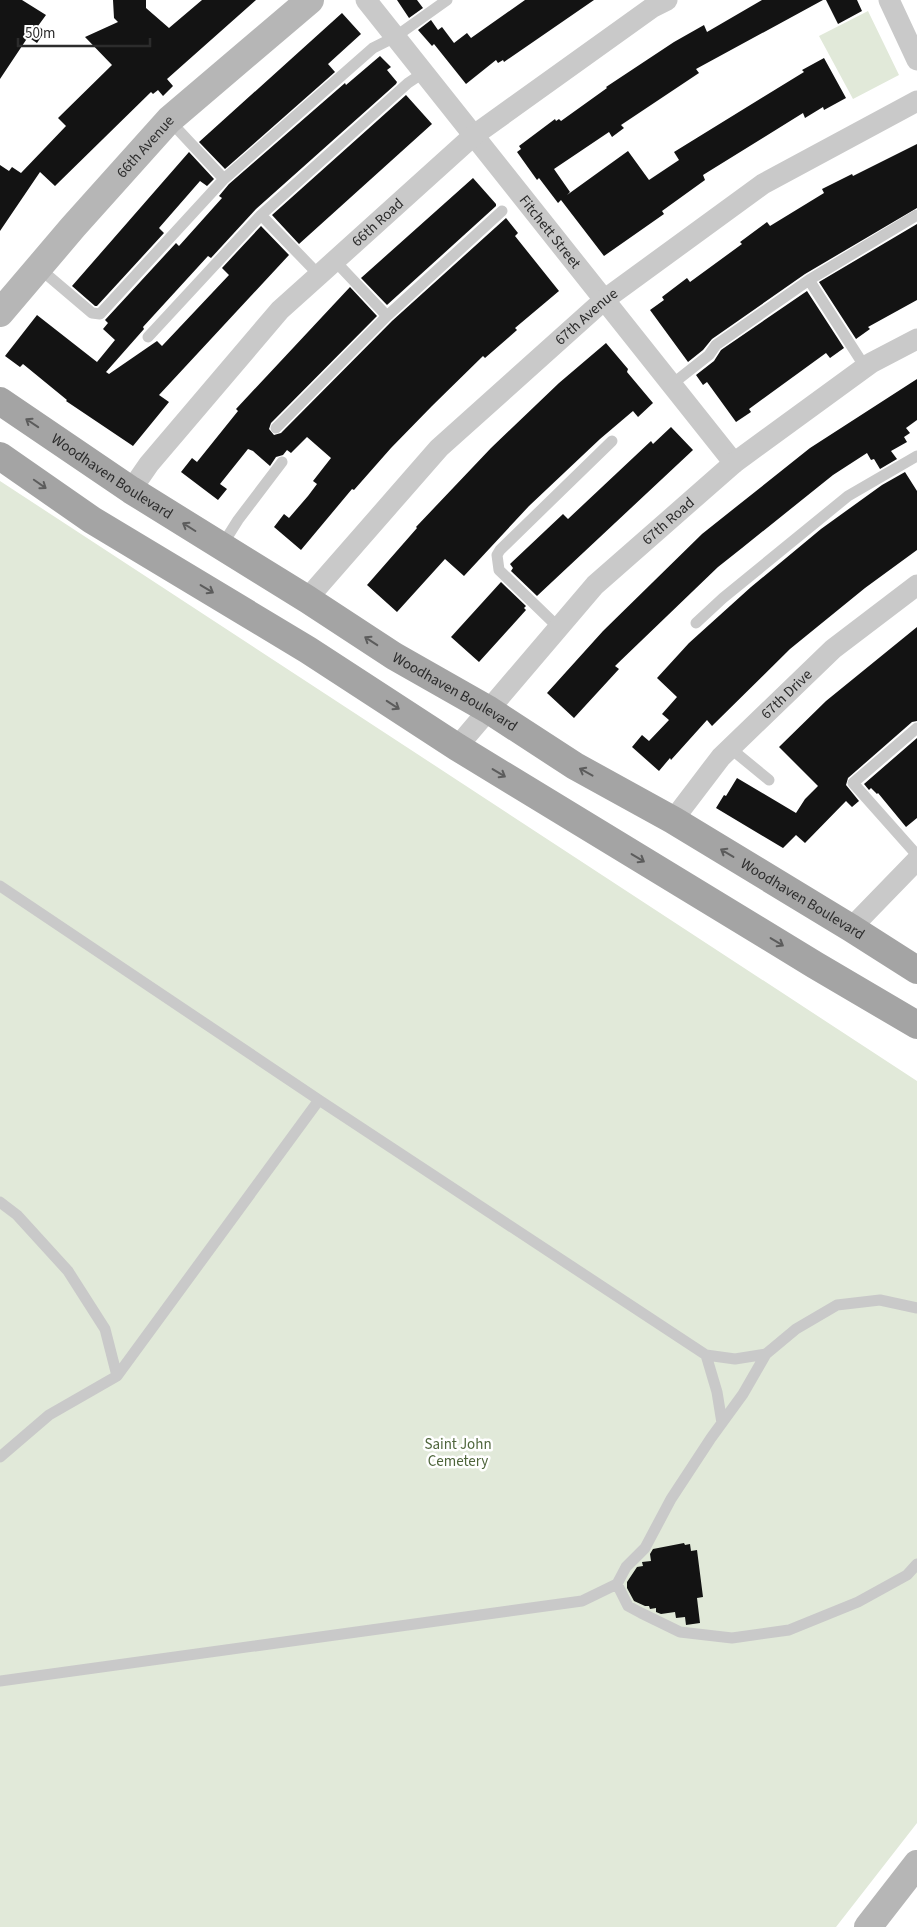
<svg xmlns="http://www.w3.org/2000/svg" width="917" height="1927" font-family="'Source Sans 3',sans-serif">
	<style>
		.green { fill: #e1e9d9 }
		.building { fill: #131313 }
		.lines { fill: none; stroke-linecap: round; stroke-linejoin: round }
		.lane { stroke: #c9c9c9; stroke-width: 11 }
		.street { stroke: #c9c9c9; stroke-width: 21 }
		.secondary { stroke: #b6b6b6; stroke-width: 28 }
		.primary { stroke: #a4a4a4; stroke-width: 28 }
		.oneway { stroke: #5c5c5c }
		.labels { text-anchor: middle; stroke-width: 5; stroke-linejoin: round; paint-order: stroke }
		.street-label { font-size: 15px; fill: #2c2c2c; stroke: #fff }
		.park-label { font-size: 15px; fill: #4e653b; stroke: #fff }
	</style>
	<rect width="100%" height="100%" fill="#fff"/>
	<!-- green -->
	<path class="green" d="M868 11 899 75 853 99 819 36Z
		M0 481 917 1081V1823L836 1927H0Z"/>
	<!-- building -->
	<path class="building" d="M0 0H22L46 15 38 26 45 31 37 43 28 37 0 79Z
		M113 0H146V8L169 28 202 0H256L167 79 173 86 163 96 158 90 153 94 151 92 55 186 40 172 0 231V165L9 171 12 167 21 173 66 126 58 118 112 65 85 37 118 22 114 18Z
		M397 0H417L423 8 409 18Z
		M525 0H594L504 62 503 60 498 63 496 60 466 84 434 44 432 46 418 30 431 20 438 30 442 27 454 43 467 33 471 38Z
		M762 0H823L696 69 699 73 621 125 624 128 612 137 609 132 554 169 570 192 567 195 628 151 649 180 679 160 674 152 804 72 802 70 824 58 846 98 824 110 823 107 805 118 803 113 703 175 705 180 662 211 664 214 604 256 561 200 558 203 539 178 537 180 517 152 521 149 519 146 555 119 556 121 559 119 561 121 607 88 606 87 674 42 704 25 707 32Z
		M826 0H857L862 11 838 24Z
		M342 13 361 34 328 64 335 72 225 169 199 142Z
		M380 56 391 67 387 70 397 82 396 84 256 209 211 258 208 256 143 327 144 329 106 372 109 374 157 341 162 346 229 275 222 268 261 226 289 255 159 395 169 402 133 446 66 401 67 400 23 364 20 367 5 356 37 315 97 362 115 340 103 329 108 323 105 320 176 243 179 246 222 198 219 196 229 184 345 83 346 85Z
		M406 95 432 124 299 244 272 215Z
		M917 144V208L805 274 712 339 703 350 688 362 650 310 664 300 662 297 687 278 690 282 742 244 740 242 767 222 770 226 824 193 822 189 852 174 853 176Z
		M189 152 214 179 207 186 200 181 159 228 164 233 97 306H95L72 286Z
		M473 178 496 204V206L387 305 361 278Z
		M506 218 518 233 515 236 559 291 515 328 517 330 485 358 483 356 432 406 391 448 354 490 352 489 301 550 274 527 284 514 289 518 308 496 317 484 313 481 331 458 307 437 291 453 287 450 283 455 276 457 270 466 253 451 248 449 220 484 227 489 218 500 181 472 192 458 197 462 238 411 236 409 350 287 377 316 271 423 269 429 274 435 281 433 392 321Z
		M917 224V300L868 327 870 329 856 339 819 282Z
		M807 291 844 348 830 358 826 353 749 409 751 412 736 422 707 382 703 385 696 375 714 361 721 350Z
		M606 343 628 369 627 372 653 403 638 417 633 411 600 439 529 506 464 576 445 559 397 612 367 585 417 528 416 527 491 448 559 383Z
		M917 379V420L906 428 910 433 904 437 907 442 891 451 897 459 880 469 874 459 871 460 867 453 833 475 742 548 718 567 615 666 619 669 574 718 547 693 603 631 702 534 810 448Z
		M671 427 693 450 537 596 511 571 513 568 510 564 563 514 568 519 651 441 653 444Z
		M905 472 917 491V550L865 588 790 649 712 726 707 720 671 760 670 758 659 771 632 747 642 735 649 741 669 720 662 714 677 697 657 678 689 643 751 587 821 529 882 485Z
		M501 582 526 606 524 608 526 610 479 662 451 637Z
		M917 627V721L912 722 848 778 846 785 859 801 852 807 846 801 805 843 796 835 783 848 716 808 724 795 726 796 737 778 796 813 805 799 818 786 779 747 826 701Z
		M917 738V818L906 827 878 793 877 794 871 788 869 790 864 784Z
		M684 1543 685 1545 690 1544 691 1551 697 1550 703 1597 697 1598 700 1623 686 1625 685 1617 676 1618 675 1612 661 1614 656 1612V1608L650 1609 649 1606H645L634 1601 627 1588V1582L637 1567 643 1566 642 1562 651 1561 650 1554 653 1549Z"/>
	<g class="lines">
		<!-- lane -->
		<path class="lane" d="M169 120 224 179
			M261 215 319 275
			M335 261 387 316
			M39 268 92 313 100 314 224 179 373 48 395 37 447 0
			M809 280 865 367
			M148 337 261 215 408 83 423 73
			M671 385 709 355 716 345 809 280 917 215
			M276 428 387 316 502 211
			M221 547 238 520 282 462
			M696 623 723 598 848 496 917 456
			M559 628 499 570 497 555 500 550 612 441
			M917 728 853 783 917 855
			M730 748 769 780
			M0 886 319 1100
			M0 1202 17 1215 68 1271 105 1329 117 1376
			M917 1308 880 1300 837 1305 796 1329 766 1354 743 1394 711 1438 671 1499 645 1548 626 1567 617 1584 628 1606 641 1613 680 1632 732 1638 789 1630 858 1602 907 1575 917 1564
			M706 1355 717 1392 722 1423
			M0 1457 49 1415 117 1376 319 1100 706 1355 735 1359 766 1354
			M0 1681 582 1601 617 1584"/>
		<!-- street -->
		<g class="street">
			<path id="s1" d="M366 0 734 463"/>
			<path d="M889 0 917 60"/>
			<path id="s2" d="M131 490 149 464 280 310 319 275 473 136 653 7 667 0"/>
			<path id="s3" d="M307 599 439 448 604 300 763 184 917 101"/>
			<path id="s4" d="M457 747 595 585 734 463 871 363 917 339"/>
			<path id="s5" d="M673 820 721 757 833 649 917 585"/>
			<path d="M851 928 917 860"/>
		</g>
		<!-- secondary -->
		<g class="secondary">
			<path id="s6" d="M0 313 73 227 169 120 310 0"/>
			<path d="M868 1927 917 1864"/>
		</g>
		<!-- primary -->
		<g class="primary">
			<path id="s7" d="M0 401 131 490 307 599 394 656 489 710 575 766 673 820 851 928 917 970"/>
			<path d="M0 456 92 520 308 650 457 747 815 965 917 1025"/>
		</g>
	</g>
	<!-- one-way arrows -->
	<defs><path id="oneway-shaft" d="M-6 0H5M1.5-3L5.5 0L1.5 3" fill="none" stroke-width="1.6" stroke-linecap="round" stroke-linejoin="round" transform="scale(1.25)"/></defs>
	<g class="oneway">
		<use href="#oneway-shaft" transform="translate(32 423) rotate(-146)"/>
		<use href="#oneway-shaft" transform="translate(40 484) rotate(35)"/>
		<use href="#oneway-shaft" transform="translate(189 527) rotate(-148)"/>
		<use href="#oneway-shaft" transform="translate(207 589) rotate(31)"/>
		<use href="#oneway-shaft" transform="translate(371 641) rotate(-147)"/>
		<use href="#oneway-shaft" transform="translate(393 705) rotate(33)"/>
		<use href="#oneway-shaft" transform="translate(586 772) rotate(-151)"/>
		<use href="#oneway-shaft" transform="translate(499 773) rotate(31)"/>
		<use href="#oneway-shaft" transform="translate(727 853) rotate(-149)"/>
		<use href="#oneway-shaft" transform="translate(638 858) rotate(31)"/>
		<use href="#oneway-shaft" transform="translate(777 942) rotate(31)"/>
	</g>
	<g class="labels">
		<!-- street labels -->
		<g class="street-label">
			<text dy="5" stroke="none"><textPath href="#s6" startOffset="221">66th Avenue</textPath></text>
			<text dy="5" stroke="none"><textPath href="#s2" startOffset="365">66th Road</textPath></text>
			<text dy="5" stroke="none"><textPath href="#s1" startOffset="296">Fitchett Street</textPath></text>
			<text dy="5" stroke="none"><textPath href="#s3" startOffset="398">67th Avenue</textPath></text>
			<text dy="5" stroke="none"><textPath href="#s7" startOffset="135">Woodhaven Boulevard</textPath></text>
			<text dy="5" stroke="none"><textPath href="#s4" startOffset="310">67th Road</textPath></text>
			<text dy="5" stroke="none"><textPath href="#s7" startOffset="540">Woodhaven Boulevard</textPath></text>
			<text dy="5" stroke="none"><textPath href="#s5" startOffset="170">67th Drive</textPath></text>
			<text dy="5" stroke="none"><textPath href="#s7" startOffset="945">Woodhaven Boulevard</textPath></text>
		</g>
		<!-- park labels -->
		<g class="park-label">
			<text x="458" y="1449">Saint John<tspan x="458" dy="17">Cemetery</tspan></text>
		</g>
	</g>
	<!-- scale -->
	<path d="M18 38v8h132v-8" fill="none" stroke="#2c2c2c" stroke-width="2.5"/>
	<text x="25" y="38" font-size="15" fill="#2c2c2c" stroke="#ffffff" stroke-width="4" paint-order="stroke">50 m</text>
</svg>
